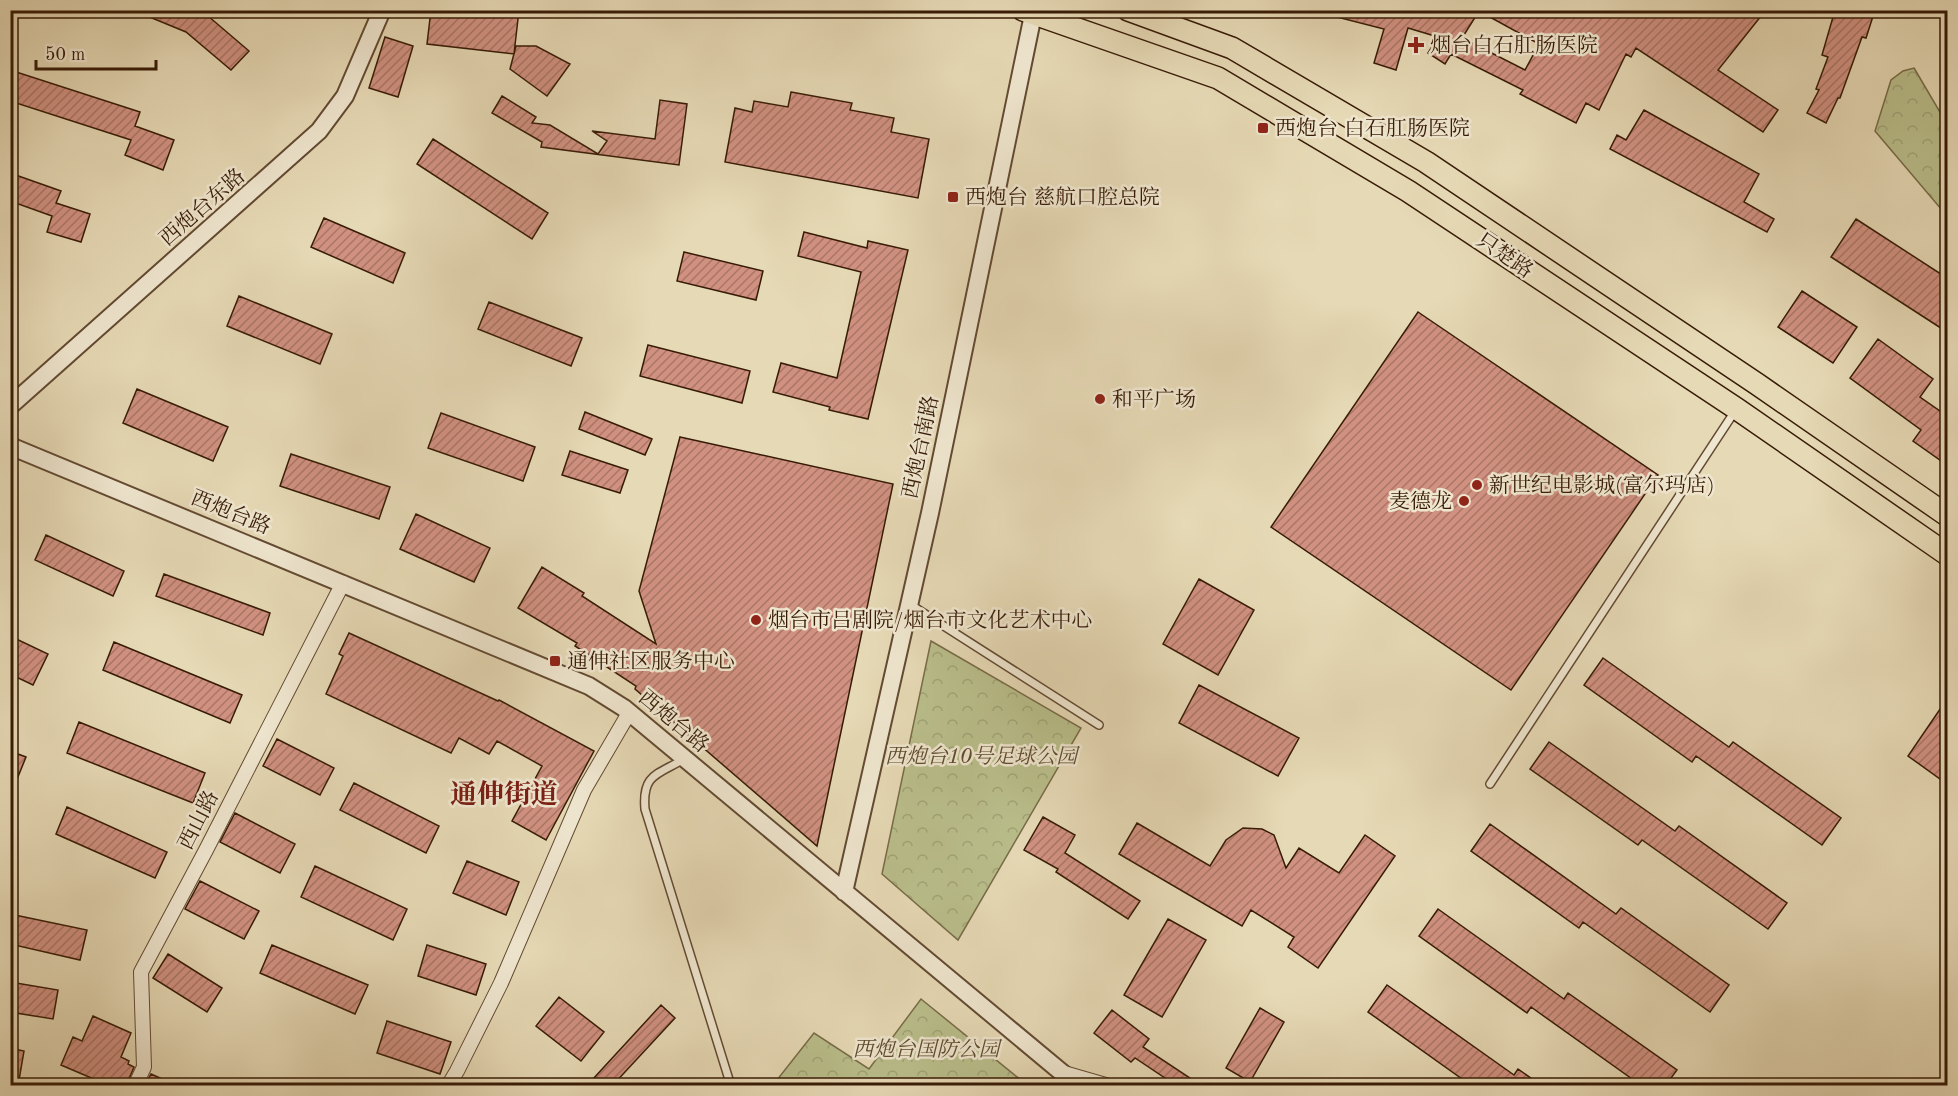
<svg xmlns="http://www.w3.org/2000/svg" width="1958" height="1096" font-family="'Old Standard TT','Noto Serif SC',serif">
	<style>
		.forest { fill: url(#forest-crowns); stroke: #786c48; stroke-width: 1.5 }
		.building { fill: url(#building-hatch); stroke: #371b06; stroke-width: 1.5; fill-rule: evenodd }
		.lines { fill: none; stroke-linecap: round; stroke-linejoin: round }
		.service-casing { stroke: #634a32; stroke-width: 10 }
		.minor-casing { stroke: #634a32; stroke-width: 16 }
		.tertiary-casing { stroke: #634a32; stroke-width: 20 }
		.primary-casing { stroke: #371b06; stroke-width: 24 }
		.service { stroke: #efe6cf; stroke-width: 7 }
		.minor { stroke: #efe6cf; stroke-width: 14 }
		.tertiary { stroke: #efe6cf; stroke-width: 16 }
		.primary { stroke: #e6d9b5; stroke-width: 21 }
		.poi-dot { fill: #8f2418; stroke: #efe6cf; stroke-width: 2 }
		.labels { text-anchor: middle; stroke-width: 5; stroke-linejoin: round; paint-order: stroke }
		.poi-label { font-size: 21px; fill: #371b06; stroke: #efe6cf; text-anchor: start }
		.street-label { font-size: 21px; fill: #371b06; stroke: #efe6cf }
		.park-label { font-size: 21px; font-style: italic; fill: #5e4c2e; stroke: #efe6cf }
		.district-label { font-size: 27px; font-weight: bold; fill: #7a1f14; stroke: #efe6cf }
	</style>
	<defs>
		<pattern id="forest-crowns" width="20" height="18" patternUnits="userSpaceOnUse" patternTransform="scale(1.5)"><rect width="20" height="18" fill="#b9be8b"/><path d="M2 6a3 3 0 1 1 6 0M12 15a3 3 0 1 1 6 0" fill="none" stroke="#a0a376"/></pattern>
		<pattern id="building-hatch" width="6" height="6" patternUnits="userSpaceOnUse" patternTransform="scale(1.5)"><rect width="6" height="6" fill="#d19181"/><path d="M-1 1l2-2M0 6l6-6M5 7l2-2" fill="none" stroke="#aa7668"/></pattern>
	</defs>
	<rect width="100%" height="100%" fill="#e6d9b5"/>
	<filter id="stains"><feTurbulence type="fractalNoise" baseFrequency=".00333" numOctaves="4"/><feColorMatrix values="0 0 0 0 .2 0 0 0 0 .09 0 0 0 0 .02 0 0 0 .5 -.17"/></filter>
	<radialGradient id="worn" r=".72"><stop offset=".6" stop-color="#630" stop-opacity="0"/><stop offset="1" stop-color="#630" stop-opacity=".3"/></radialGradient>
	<!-- forest -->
	<path class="forest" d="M1914 68 1947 124V216L1875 131 1891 80 1903 71Z
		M931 641 1081 728 958 940 882 874Z
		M921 999 1027 1085H773L814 1033 869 1069Z"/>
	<!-- building -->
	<path class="building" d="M201 10 249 51 231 70 186 32 135 11Z
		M431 10H519L514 54 427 44Z
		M1330 10H1384L1404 16 1406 10H1754L1761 16 1718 70 1778 110 1763 132 1636 48 1631 57 1626 54 1599 110 1586 103 1576 123 1520 94 1523 90 1451 54 1445 64 1428 53 1438 37 1408 28 1396 70 1374 63 1384 29 1329 15ZM1479 11 1539 44 1525 70 1462 38Z
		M1835 10H1875L1866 38 1862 37 1840 98H1838L1826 123 1807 113 1819 90 1816 89 1828 57 1822 55Z
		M385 37 413 46 398 97 369 88Z
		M516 46H536L570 64 547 96 510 69Z
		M10 70 140 112 135 126 174 140 163 170 125 155 131 140 10 101Z
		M791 92 852 103 850 110 894 118 891 132 929 139 918 198 725 162 735 108 752 112 754 101 788 107Z
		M502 96 536 117 532 123 550 125 598 154 607 141 592 131 655 139 660 100 687 104 679 165 541 147 542 142 492 113Z
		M1644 110 1759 174 1744 202 1774 219 1767 232 1610 149 1617 135 1626 140Z
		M433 139 548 213 532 239 417 164Z
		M10 173 61 191 56 203 90 214 81 242 47 232 52 216 10 201Z
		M324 218 405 253 393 283 311 247Z
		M1856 219 1947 278V332L1831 257Z
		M804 232 867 248 868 241 908 250 868 419 829 410 830 407 773 392 781 363 837 378 861 272 798 256Z
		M684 252 763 271 756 300 677 281Z
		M1802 291 1857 327 1833 363 1778 327Z
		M239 296 332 334 320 364 227 326Z
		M489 302 582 338 571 366 478 329Z
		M1418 312 1658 475 1511 690 1271 527Z
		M1878 339 1933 379 1920 397 1947 416V465L1913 441 1921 430 1850 378Z
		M648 345 750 371 742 403 640 376Z
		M137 389 228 427 213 461 123 423Z
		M585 412 652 439 645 455 579 429Z
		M441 413 535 447 523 481 428 448Z
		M680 437 893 484 817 846 635 689 636 686 575 646 577 643 518 608 542 567 584 593 582 596 656 644 639 591Z
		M570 451 628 470 620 493 562 475Z
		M291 454 390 487 379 519 280 486Z
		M416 514 490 548 474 582 400 549Z
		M46 535 124 571 113 596 35 560Z
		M164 574 270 613 263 635 156 596Z
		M1199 579 1254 610 1218 675 1163 644Z
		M349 633 498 701 499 700 594 751 546 840 512 821 542 766 497 741 489 754 459 738 451 753 326 694 343 656 339 654Z
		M10 636 48 654 33 685 10 674Z
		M114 642 242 695 230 723 103 670Z
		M1603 658 1729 747 1733 742 1841 818 1822 845 1696 756 1692 762 1584 685Z
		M1199 685 1299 738 1278 776 1179 723Z
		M1947 699V784L1908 756Z
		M79 722 205 773 193 803 67 753Z
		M277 739 334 768 320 795 263 766Z
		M1549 742 1675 831 1679 826 1787 903 1768 929 1642 840 1638 845 1530 769Z
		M10 751 26 757 11 794H10Z
		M354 783 439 826 426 853 340 810Z
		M67 807 167 852 155 878 56 834Z
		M235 813 295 844 280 873 220 842Z
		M1043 817 1075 835 1065 853 1140 901 1128 919 1056 872 1058 869 1024 850Z
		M1137 823 1210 866 1226 840 1243 828 1262 829 1274 835 1286 868 1299 848 1339 873 1365 835 1395 856 1318 968 1288 947 1294 937 1251 910 1242 926 1119 854Z
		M1490 824 1616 914 1621 908 1729 985 1710 1012 1583 922 1579 928 1471 851Z
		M467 861 519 882 506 915 453 893Z
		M315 866 407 909 393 940 301 897Z
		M200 881 259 911 244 939 185 909Z
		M1438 909 1564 999 1568 993 1677 1070 1665 1086H1642L1531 1007 1527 1013 1419 936Z
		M10 914 87 930 80 960 10 944Z
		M1168 919 1206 940 1162 1017 1124 995Z
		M272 945 368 985 355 1014 260 973Z
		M427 945 486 964 476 995 418 976Z
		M168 954 222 988 207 1012 153 978Z
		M10 982 58 990 53 1019 10 1012Z
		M1387 985 1514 1075 1518 1069 1542 1086H1472L1368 1012Z
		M559 997 604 1032 581 1061 536 1026Z
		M661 1005 675 1018 612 1086H600L593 1079Z
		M1260 1008 1284 1022 1250 1082 1226 1068Z
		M1112 1010 1149 1039 1143 1047 1202 1086H1177L1135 1058 1131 1062 1094 1033Z
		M93 1016 131 1033 121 1057 129 1061 128 1064 134 1067 126 1086H110L61 1065 73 1037 82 1041Z
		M387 1021 451 1042 440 1074 377 1053Z
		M10 1048 24 1051 18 1086H10Z
		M151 1074 178 1086H145Z"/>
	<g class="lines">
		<!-- service casing -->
		<g class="service-casing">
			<path id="service" d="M911 605 1099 725
				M684 759C657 775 642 774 645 809L731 1086
				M1490 784 1735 411"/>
		</g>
		<!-- minor casing -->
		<g class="minor-casing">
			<path id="minor" d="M1064 1073 1109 1086
				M135 1086 144 1067 141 972 206 850 343 583
				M448 1086 457 1071 501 983 584 790 629 713"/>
		</g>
		<!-- tertiary casing -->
		<g class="tertiary-casing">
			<path id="tertiary" d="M10 406 319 131 345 96 382 10
				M10 446 589 686 624 708 1078 1086
				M844 892 930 513 1034 10"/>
		</g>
		<!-- primary casing -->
		<g class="primary-casing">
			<path id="primary" d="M1023 10 1218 78 1408 191 1737 409 1948 555
				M1128 10 1232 48 1426 162 1757 384 1948 516"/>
		</g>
		<!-- service -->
		<use href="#service" class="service"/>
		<!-- minor -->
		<use href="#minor" class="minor"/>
		<!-- tertiary -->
		<use href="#tertiary" class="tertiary"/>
		<!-- primary -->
		<use href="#primary" class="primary"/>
	</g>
	<!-- markers -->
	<g class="poi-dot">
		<path d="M1413 36h6v6h6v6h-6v6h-6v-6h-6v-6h6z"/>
		<rect x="1257" y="122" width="12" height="12" rx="3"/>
		<rect x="947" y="191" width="12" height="12" rx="3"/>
		<circle cx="1100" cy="399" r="6"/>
		<circle cx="1477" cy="485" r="6"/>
		<circle cx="1464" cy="501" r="6"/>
		<circle cx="756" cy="620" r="6"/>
		<rect x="549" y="655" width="12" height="12" rx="3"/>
	</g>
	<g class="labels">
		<!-- poi labels -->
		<g class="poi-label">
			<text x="1430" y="52">烟台白石肛肠医院</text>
			<text x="1275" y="135">西炮台 白石肛肠医院</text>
			<text x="965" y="204">西炮台 慈航口腔总院</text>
			<text x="1112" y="406">和平广场</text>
			<text x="1489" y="492">新世纪电影城(富尔玛店)</text>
			<text x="1452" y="508" text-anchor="end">麦德龙</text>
			<text x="768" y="627">烟台市吕剧院/烟台市文化艺术中心</text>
			<text x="567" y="668">通伸社区服务中心</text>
		</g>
		<!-- street labels -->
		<g class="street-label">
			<text transform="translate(202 207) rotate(-41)" y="7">西炮台东路</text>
			<text transform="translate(1505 255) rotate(34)" y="7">只楚路</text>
			<text transform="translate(920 447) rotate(-78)" y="7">西炮台南路</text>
			<text transform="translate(231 512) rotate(22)" y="7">西炮台路</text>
			<text transform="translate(674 721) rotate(40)" y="7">西炮台路</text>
			<text transform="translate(198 820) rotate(-63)" y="7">西山路</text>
		</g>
		<!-- park labels -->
		<g class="park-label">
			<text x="981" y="763">西炮台10号足球公园</text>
			<text x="926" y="1056">西炮台国防公园</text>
		</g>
		<!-- district labels -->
		<g class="district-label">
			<text x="504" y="803">通伸街道</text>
		</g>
	</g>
	<!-- margin -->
	<rect width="1958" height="1096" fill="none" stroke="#e6d9b5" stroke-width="36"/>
	<rect x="12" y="12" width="1934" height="1072" fill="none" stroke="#371b06" stroke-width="3"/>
	<rect x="18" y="18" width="1922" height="1060" fill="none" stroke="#371b06" stroke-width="1.5"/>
	<!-- scale -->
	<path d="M36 60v9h120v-9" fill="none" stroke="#371b06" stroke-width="3"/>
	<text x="45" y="60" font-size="18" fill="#371b06" stroke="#efe6cf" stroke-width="4.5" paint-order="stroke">50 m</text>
	<rect width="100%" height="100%" filter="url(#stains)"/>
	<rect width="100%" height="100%" fill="url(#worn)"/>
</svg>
